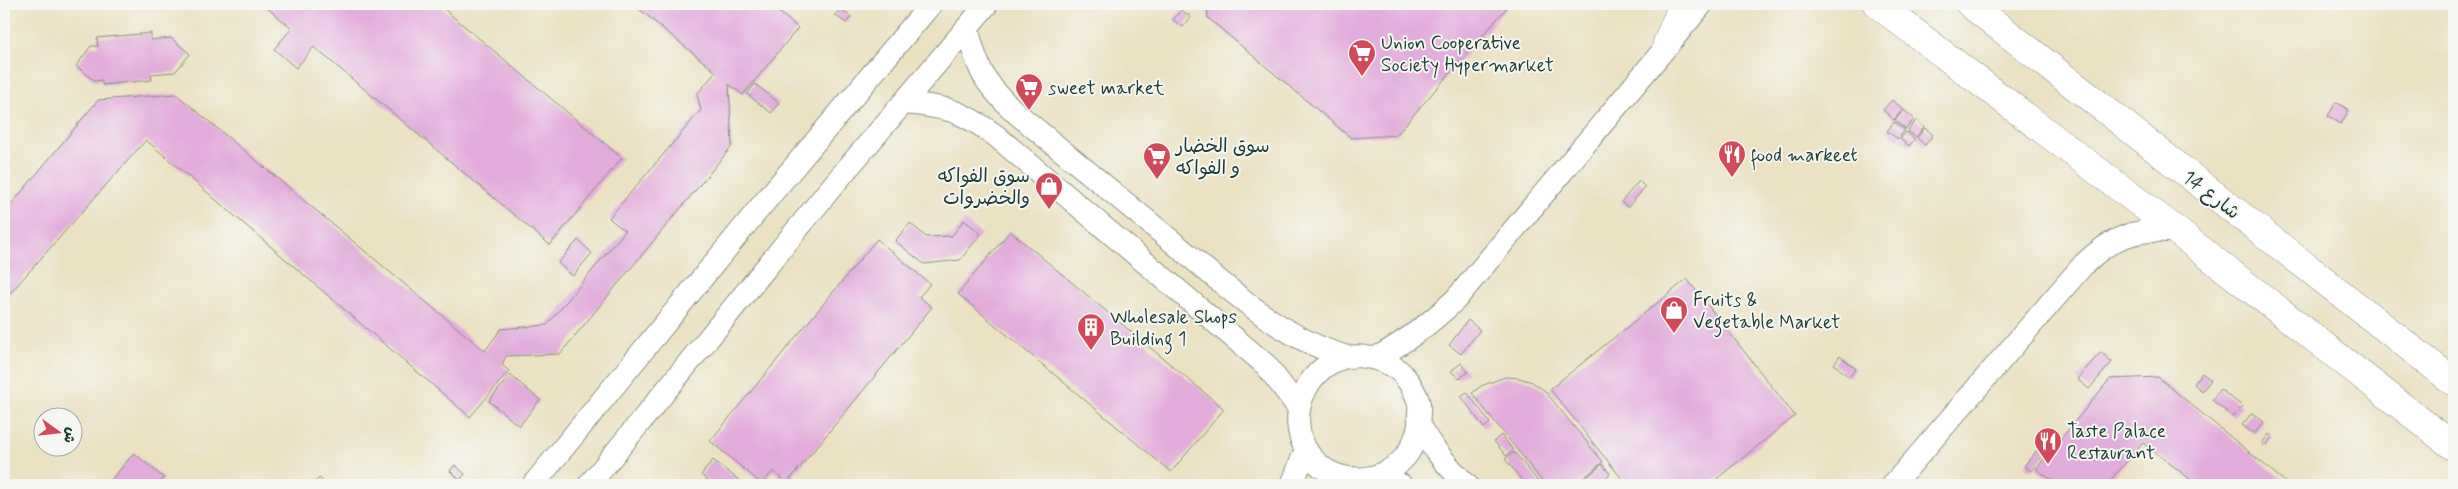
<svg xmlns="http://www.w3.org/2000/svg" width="2458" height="489" font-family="Mynerve,'Playpen Sans Arabic',sans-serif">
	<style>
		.building { fill: #e2acdc }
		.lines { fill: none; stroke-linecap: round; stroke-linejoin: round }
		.minor-casing { stroke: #85907b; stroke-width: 24 }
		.major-casing { stroke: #85907b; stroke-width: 29 }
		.minor { stroke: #fff; stroke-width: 22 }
		.major { stroke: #fff; stroke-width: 28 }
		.labels { text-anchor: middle; stroke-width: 4; stroke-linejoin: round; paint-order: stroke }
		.poi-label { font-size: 19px; fill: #1f3d34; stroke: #f6f6f2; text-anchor: start }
		.street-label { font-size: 19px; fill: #1f3d34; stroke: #f6f6f2 }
	</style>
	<rect width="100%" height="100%" fill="#f6f6f2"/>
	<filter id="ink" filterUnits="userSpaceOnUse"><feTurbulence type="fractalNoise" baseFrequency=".02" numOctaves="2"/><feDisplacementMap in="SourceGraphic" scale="10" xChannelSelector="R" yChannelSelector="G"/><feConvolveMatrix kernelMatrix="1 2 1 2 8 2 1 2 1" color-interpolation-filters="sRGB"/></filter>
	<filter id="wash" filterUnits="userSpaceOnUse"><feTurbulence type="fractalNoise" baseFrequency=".0096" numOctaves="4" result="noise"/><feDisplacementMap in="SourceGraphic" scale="20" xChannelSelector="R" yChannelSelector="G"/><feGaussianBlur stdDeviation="1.12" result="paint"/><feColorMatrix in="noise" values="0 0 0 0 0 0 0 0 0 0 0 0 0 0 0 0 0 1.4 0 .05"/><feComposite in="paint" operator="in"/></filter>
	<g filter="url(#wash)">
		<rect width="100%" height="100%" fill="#ebe2c2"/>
		<g id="blocks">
			<!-- building -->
			<path class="building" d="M262 4H438L622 158 550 245 314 47 296 68 274 49 292 28Z
				M633 4H769L798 28 743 95 729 84 732 146 560 354 506 356 502 365 509 371 470 417 146 140 4 300V213L98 100 176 94 485 351 501 329 547 325 625 231 609 218 701 110 697 94 716 72Z
				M1207 4H1510L1396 135 1351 138 1208 18Z
				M841 8 851 17 846 23 835 15Z
				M1181 10 1191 17 1183 27 1173 20Z
				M151 33V40L171 38 190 54 175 72 151 74 152 80 102 85V80L95 81 76 66 91 46H98L97 38Z
				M755 84 779 103 771 113 747 94Z
				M1892 100 1903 109 1894 120 1883 110Z
				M2336 102 2349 110 2341 124 2328 116Z
				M1904 110 1914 119 1906 129 1895 120Z
				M1916 120 1924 127 1916 137 1908 131Z
				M1894 122 1905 130 1898 139 1887 131Z
				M1925 128 1933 135 1925 145 1917 138Z
				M1906 132 1915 139 1909 146 1900 139Z
				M1639 181 1645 187 1628 207 1621 202Z
				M964 220 981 234 960 260 924 264 895 241 910 223 926 237 952 236Z
				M1010 231 1224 409 1171 472 958 294Z
				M877 239 930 284 919 297 932 307 787 483 773 471 762 484 710 441Z
				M578 240 592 253 573 276 558 263Z
				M1687 279 1795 416 1709 485H1627L1550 389Z
				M1468 320 1480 330 1461 354 1449 345Z
				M2101 352 2112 362 2089 389 2077 379Z
				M1840 356 1856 369 1849 377 1834 364Z
				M1461 363 1468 372 1459 379 1451 371Z
				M2202 373 2211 380 2202 391 2194 384Z
				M510 375 540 400 519 426 489 401Z
				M1505 377 1519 378 1532 382 1545 391 1603 462 1575 485H1545L1472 393 1481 386Z
				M2158 377 2289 485H2190V479L2143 443 2106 485H2059L2036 469 2110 379Z
				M2220 389 2242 406 2233 417 2212 400Z
				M1467 392 1490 423 1484 428 1461 396Z
				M2252 413 2264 422 2254 434 2242 425Z
				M2269 434 2273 437 2265 446 2262 443Z
				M1501 435 1513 450 1506 456 1494 441Z
				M2041 446 2047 450 2031 471 2024 466Z
				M1514 452 1541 485H1526L1505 459Z
				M134 453 164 478 158 485H107Z
				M713 460 740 481V485H713L701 475Z
				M1602 464 1610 474 1598 485H1578Z
				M455 465 465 474 460 480 450 471Z
				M319 478 327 485H313Z"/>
		</g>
	</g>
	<g filter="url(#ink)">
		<use href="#blocks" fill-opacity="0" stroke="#85907b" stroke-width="1"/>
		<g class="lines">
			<!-- minor casing -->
			<g class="minor-casing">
				<path id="minor" d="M967 28C978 70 983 82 1015 112 1068 156 1121 199 1174 243 1227 287 1281 339 1348 357
					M904 103C947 107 960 110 995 135L1266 365 1298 407
					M1376 358C1406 342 1431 323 1456 299L1702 4
					M1419 426C1416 438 1412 450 1403 459 1381 483 1342 485 1318 464 1286 436 1295 385 1329 364 1349 352 1374 355 1394 367 1405 374 1416 391 1419 404 1420 411 1417 420 1420 426 1427 443 1453 472 1467 485
					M1371 478 1401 485
					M533 485 757 211 931 4
					M589 485 830 189 987 4
					M1292 485 1306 449
					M1893 485 2084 264C2113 236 2138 227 2178 232"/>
			</g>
			<!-- major casing -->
			<g class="major-casing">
				<path id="major" d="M1877 4 2178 232 2454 447
					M1970 4 2454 382
					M1667 43 1683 4"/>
			</g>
			<!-- minor -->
			<use href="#minor" class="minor"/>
			<!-- major -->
			<use href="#major" class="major"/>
		</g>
	</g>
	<!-- icons -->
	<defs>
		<g id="supermarket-pin" transform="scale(1.4375)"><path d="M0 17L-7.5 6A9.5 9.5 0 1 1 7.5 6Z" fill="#d1495b" stroke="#f6f6f2"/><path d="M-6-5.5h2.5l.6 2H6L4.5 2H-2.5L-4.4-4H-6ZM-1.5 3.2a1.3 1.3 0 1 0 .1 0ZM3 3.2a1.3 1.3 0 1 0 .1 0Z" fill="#fff"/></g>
		<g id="restaurant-pin" transform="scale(1.4375)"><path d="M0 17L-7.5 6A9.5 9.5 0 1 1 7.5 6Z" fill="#d1495b" stroke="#f6f6f2"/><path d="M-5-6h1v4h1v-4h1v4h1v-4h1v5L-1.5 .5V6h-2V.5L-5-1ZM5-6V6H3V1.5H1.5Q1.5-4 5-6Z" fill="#fff"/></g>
		<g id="shop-pin" transform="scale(1.4375)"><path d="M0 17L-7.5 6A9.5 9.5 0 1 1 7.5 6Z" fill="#d1495b" stroke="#f6f6f2"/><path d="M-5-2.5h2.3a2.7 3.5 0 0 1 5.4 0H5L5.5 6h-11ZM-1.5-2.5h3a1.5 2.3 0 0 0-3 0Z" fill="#fff"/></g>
		<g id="building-pin" transform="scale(1.4375)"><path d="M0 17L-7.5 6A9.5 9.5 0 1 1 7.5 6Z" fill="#d1495b" stroke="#f6f6f2"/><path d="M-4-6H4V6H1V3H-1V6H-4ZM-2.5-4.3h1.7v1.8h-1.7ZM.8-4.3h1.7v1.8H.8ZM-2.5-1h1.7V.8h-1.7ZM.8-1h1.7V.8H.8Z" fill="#fff"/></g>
	</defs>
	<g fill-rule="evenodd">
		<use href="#supermarket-pin" x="1362" y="53"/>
		<use href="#supermarket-pin" x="1029" y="87"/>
		<use href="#restaurant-pin" x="1732" y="154"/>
		<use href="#supermarket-pin" x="1157" y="156"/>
		<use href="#shop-pin" x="1049" y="186"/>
		<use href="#shop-pin" x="1674" y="310"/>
		<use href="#building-pin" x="1091" y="327"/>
		<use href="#restaurant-pin" x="2048" y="441"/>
	</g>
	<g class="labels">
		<!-- poi labels -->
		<g class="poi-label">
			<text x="1381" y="49">Union Cooperative<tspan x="1381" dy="22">Society Hypermarket</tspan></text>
			<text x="1048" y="94">sweet market</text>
			<text x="1176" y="152">سوق الخضار<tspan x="1176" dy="22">و الفواكه</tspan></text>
			<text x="1751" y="161">food markeet</text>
			<text x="1030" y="182" text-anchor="end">سوق الفواكه<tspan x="1030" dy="22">والخضروات</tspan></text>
			<text x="1693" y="306">Fruits &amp;<tspan x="1693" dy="22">Vegetable Market</tspan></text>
			<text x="1110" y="323">Wholesale Shops<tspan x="1110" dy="22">Building 1</tspan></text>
			<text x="2067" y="437">Taste Palace<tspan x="2067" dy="22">Restaurant</tspan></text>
		</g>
		<!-- street labels -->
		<g class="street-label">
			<text transform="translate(2212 194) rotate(38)" y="7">شارع 14</text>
		</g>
	</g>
	<!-- margin -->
	<rect width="2458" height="489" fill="none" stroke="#f6f6f2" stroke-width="20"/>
	<!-- north arrow -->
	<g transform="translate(58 432) rotate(105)"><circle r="24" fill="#f6f6f2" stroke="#a0aca6"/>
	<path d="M0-4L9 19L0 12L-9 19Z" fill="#d1495b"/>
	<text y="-8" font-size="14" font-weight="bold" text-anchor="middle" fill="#1f3d34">ش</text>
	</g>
</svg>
